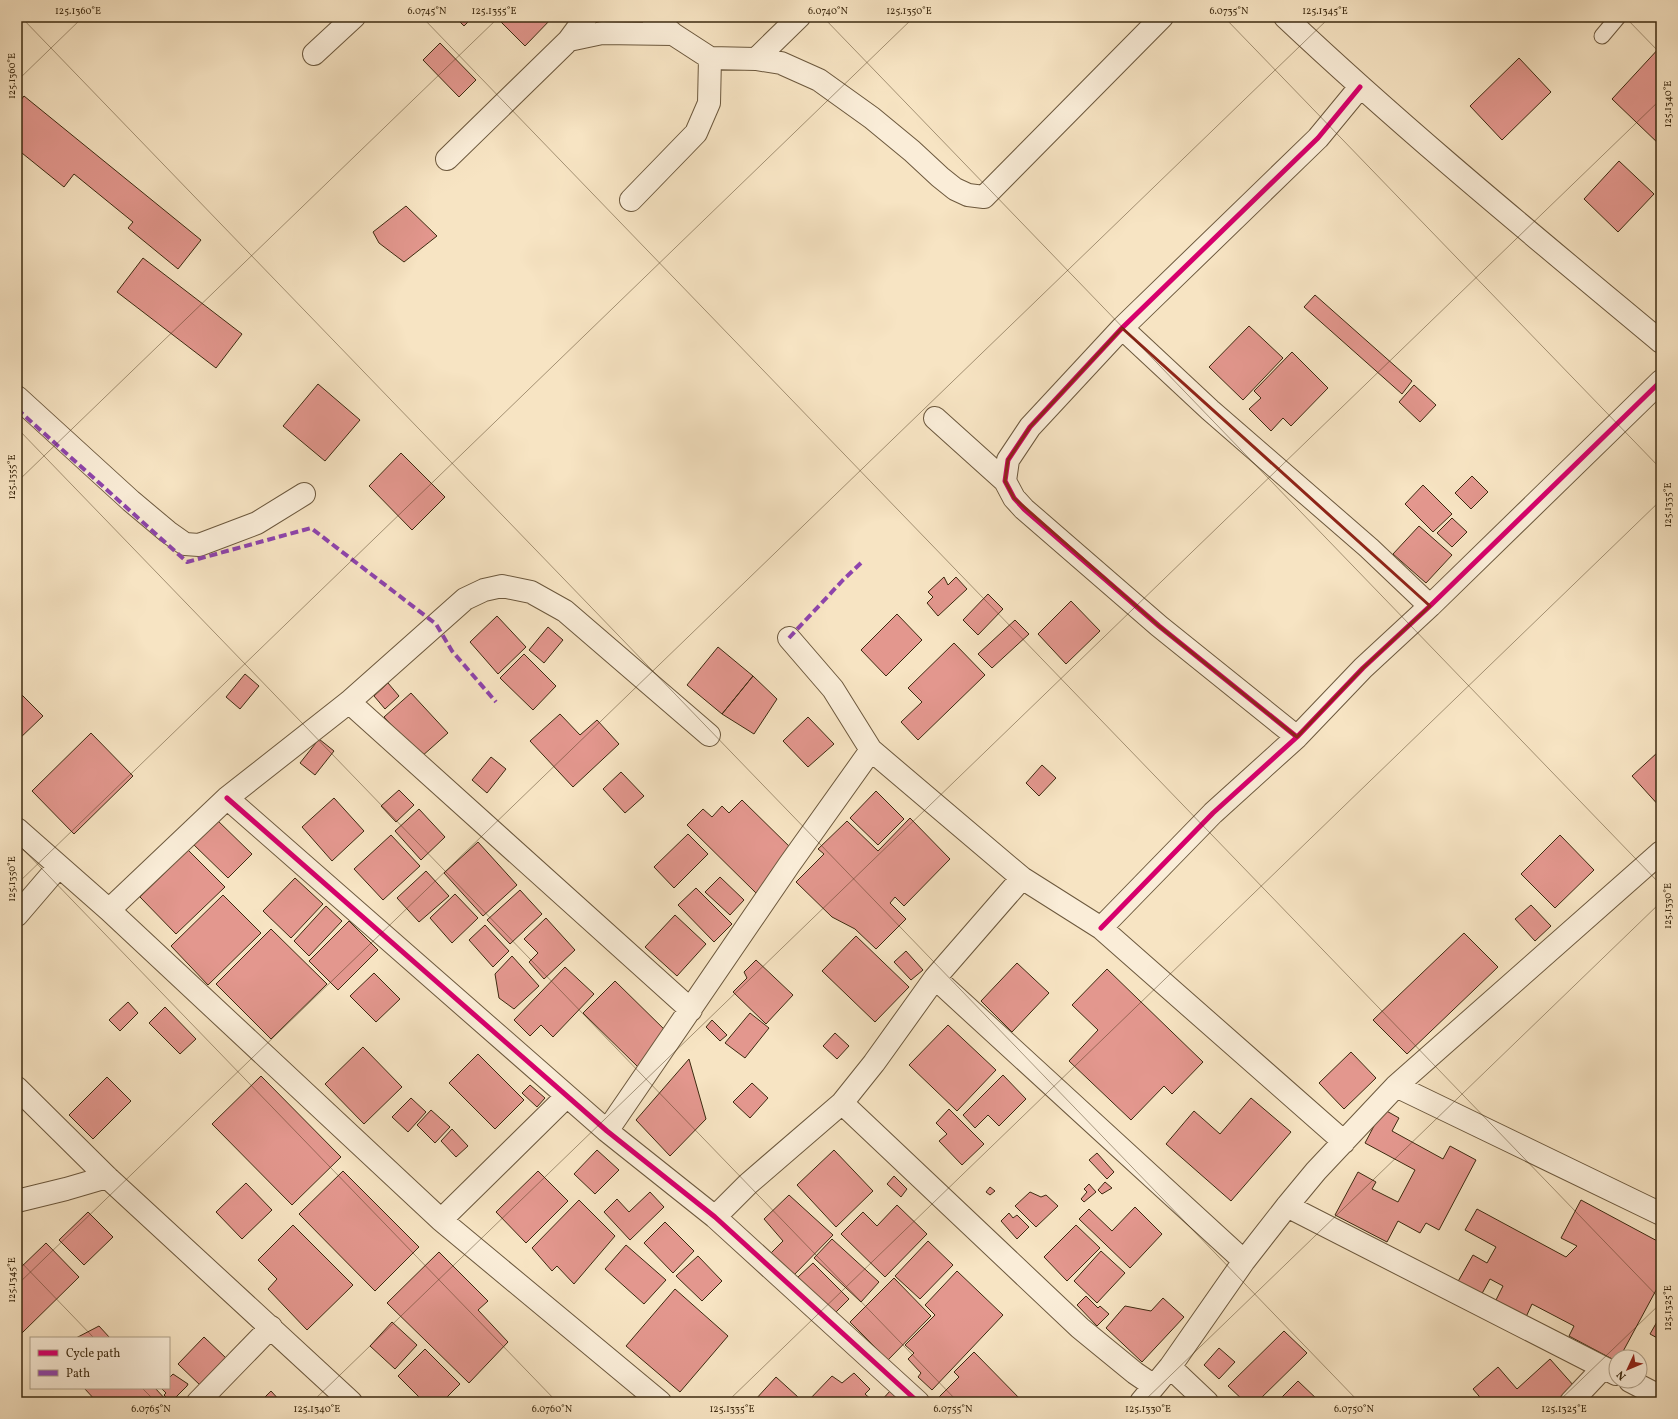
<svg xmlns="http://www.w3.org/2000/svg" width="1678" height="1419" font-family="Vollkorn,serif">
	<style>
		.building { fill: #e3978e; stroke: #3d2a10 }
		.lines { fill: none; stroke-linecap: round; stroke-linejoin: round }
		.lane-casing { stroke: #6c583d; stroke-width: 17 }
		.street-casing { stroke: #6c583d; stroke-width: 24 }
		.lane { stroke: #faedd8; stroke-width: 15 }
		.street { stroke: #faedd8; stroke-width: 22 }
		.quiet { stroke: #8e44ad; stroke-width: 4; stroke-dasharray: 8 4; stroke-linecap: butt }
		.cycleway-casing { stroke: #faedd8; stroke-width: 8 }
		.cycleway { stroke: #d6006c; stroke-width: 5 }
		.marked { fill: none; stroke: #8f2418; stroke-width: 3; stroke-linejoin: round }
		.ticks { fill: none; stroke: #3d2a10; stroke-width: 1; stroke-opacity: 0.45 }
		.neatline { fill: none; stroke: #3d2a10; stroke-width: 1.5 }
		.ticks-label { font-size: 10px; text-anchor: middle; fill: #3d2a10 }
	</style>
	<rect width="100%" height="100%" fill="#f7e4c3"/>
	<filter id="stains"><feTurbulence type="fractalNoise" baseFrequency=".005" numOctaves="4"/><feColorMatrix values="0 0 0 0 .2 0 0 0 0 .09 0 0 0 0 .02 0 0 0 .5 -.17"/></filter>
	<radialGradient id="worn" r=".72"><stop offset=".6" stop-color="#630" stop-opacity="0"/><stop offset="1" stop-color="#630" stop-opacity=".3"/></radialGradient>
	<!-- building -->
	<path class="building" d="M455 17H473L464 26Z
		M505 17H553L525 46 501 22Z
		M440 43 476 80 459 97 423 60Z
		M1661 46V146L1612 99Z
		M1519 58 1551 92 1502 140 1470 106Z
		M24 96 201 240 178 269 128 228 133 222 74 174 64 187 17 149V105Z
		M1619 161 1654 194 1618 232 1584 199Z
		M406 206 437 236 404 262 379 243 373 232Z
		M143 258 242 334 216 368 117 292Z
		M1315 295 1412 381 1402 394 1304 307Z
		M1249 326 1283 358 1243 400 1209 367Z
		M1292 352 1328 388 1291 426 1283 418 1271 431 1249 409 1261 398 1254 391Z
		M318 384 360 420 325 461 283 426Z
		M1414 385 1436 405 1420 422 1399 402Z
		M401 453 445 497 412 530 369 486Z
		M1472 476 1488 492 1471 509 1455 493Z
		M1423 485 1452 514 1433 532 1405 504Z
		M1452 518 1467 532 1452 547 1437 533Z
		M1419 526 1452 555 1426 583 1393 554Z
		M944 577 948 585 956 577 967 589 938 616 927 603 933 597 928 592Z
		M988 594 1003 609 978 635 963 620Z
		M1071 601 1100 631 1066 664 1038 634Z
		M897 614 922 640 886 676 861 650Z
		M497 616 526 647 498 674 470 642Z
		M1015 620 1029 634 992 668 978 654Z
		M548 627 563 640 544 663 529 650Z
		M954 643 985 675 918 740 901 722 922 702 908 688Z
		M718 647 753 676 722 714 687 685Z
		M524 654 556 686 533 710 500 678Z
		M245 674 259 686 240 709 226 697Z
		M753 676 777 699 754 734 722 714Z
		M388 683 399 696 385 709 374 696Z
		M17 690 43 716 17 741Z
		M411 693 448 733 421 757 384 717Z
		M560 714 580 735 597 720 619 744 573 787 530 741Z
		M808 717 834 744 808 767 783 741Z
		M91 733 133 776 74 834 32 791Z
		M319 739 334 751 315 775 300 763Z
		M1658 752 1661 754V808L1632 776Z
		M491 757 506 769 487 793 472 780Z
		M1042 765 1056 778 1039 796 1026 783Z
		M621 772 644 796 625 813 603 789Z
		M399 790 414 805 396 822 381 806Z
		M876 791 904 819 878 845 850 818Z
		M334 798 364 831 332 861 302 827Z
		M742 800 795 852 756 893 687 825 703 809 712 817 722 806 729 813Z
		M419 809 445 837 421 860 395 831Z
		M215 818 252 854 228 878 192 843Z
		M910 818 950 859 904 906 895 897 890 903 906 919 876 949 855 929 832 917 796 882 824 854 818 849 847 821 878 851Z
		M688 834 708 854 674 888 654 867Z
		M391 835 420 866 383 900 354 869Z
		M1560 835 1594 870 1555 908 1521 874Z
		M478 842 517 885 483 916 444 873Z
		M188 850 225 887 176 934 140 897Z
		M426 871 449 896 419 922 397 898Z
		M720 877 744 900 730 915 705 892Z
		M295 878 323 904 291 938 263 911Z
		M696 888 732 924 714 942 678 905Z
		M520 890 542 914 510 944 487 920Z
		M455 894 478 918 452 943 430 918Z
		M223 895 261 933 208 985 171 946Z
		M1531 905 1551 926 1535 941 1515 919Z
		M326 906 342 921 309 956 294 941Z
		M675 915 706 944 677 976 645 947Z
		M546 918 575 950 544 979 529 962 538 953 524 939Z
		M349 921 378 950 338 990 309 961Z
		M485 925 509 951 493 967 469 940Z
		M271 929 327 984 271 1039 216 984Z
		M1464 933 1498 967 1407 1054 1373 1020Z
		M856 936 909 987 875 1022 822 971Z
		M906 951 923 970 911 980 894 962Z
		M512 956 539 986 514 1009 499 998 495 974Z
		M756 960 793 995 766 1024 733 992 747 978 744 972Z
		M1017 963 1049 993 1012 1032 981 1001Z
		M565 967 594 994 553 1037 541 1025 530 1036 514 1020Z
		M1107 969 1203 1062 1172 1094 1164 1086 1131 1120 1069 1061 1098 1030 1072 1005Z
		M374 973 400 999 376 1022 350 996Z
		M615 981 668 1033 638 1067 583 1013Z
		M128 1002 138 1013 120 1031 109 1020Z
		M165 1007 196 1039 180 1054 149 1023Z
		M750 1013 769 1028 745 1058 725 1043Z
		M712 1020 727 1035 720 1041 706 1027Z
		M948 1025 996 1070 957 1111 909 1065Z
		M835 1033 849 1046 837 1059 823 1046Z
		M363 1047 402 1087 364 1124 325 1084Z
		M1351 1052 1376 1078 1344 1109 1319 1083Z
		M478 1054 524 1100 495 1129 449 1083Z
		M689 1059 706 1119 670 1156 636 1120Z
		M1003 1075 1026 1099 999 1126 988 1115 975 1128 963 1115Z
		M261 1076 341 1157 292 1205 212 1124Z
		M107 1077 131 1101 93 1139 69 1115Z
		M752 1083 768 1098 750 1118 733 1102Z
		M530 1085 545 1098 537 1107 522 1093Z
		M411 1098 426 1112 408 1132 392 1117Z
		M1251 1098 1291 1132 1231 1201 1166 1144 1194 1111 1220 1134Z
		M949 1109 984 1144 962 1165 939 1141 947 1134 936 1123Z
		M1383 1109 1399 1118 1392 1131 1443 1159 1450 1146 1476 1160 1439 1230 1426 1223 1420 1233 1398 1221 1387 1242 1335 1215 1358 1172 1376 1182 1372 1189 1398 1202 1415 1170 1365 1143Z
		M431 1110 450 1127 435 1143 417 1125Z
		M452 1129 468 1146 456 1157 441 1141Z
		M597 1150 619 1170 595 1194 574 1174Z
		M834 1150 873 1191 836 1227 797 1185Z
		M1097 1153 1114 1172 1107 1179 1089 1160Z
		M343 1171 419 1247 375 1291 299 1214Z
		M538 1171 568 1201 526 1243 496 1212Z
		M894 1176 907 1189 901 1197 887 1184Z
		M1105 1182 1112 1188 1102 1194 1098 1190Z
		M246 1183 272 1210 242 1239 216 1212Z
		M1089 1184 1096 1192 1084 1202 1081 1199 1087 1192 1084 1189Z
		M990 1187 995 1191 990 1195 986 1192Z
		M650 1192 664 1207 630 1240 604 1212 617 1199 629 1212Z
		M1030 1192 1041 1197 1046 1195 1058 1206 1036 1227 1015 1206Z
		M789 1195 833 1235 793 1276 770 1254 783 1241 764 1219Z
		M579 1200 615 1236 574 1284 557 1266 552 1271 532 1248Z
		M1581 1200 1661 1243V1281L1620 1357H1616V1361L1569 1336 1574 1326 1532 1304 1526 1317 1496 1300 1503 1286 1490 1279 1479 1299 1456 1285 1473 1255 1487 1263 1496 1247 1465 1230 1477 1209 1566 1257 1577 1246 1561 1238Z
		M897 1205 927 1234 885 1277 841 1234 863 1212 877 1226Z
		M1135 1207 1162 1234 1130 1268 1079 1219 1089 1209 1112 1231Z
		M88 1212 113 1237 84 1265 59 1240Z
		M1009 1213 1013 1218 1017 1215 1029 1227 1017 1239 1001 1221Z
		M665 1222 694 1251 673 1273 644 1243Z
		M293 1225 353 1285 307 1330 268 1289 277 1279 258 1260Z
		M1076 1225 1100 1248 1067 1281 1044 1257Z
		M832 1239 879 1282 861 1302 814 1258Z
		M928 1241 953 1265 920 1299 895 1276Z
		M46 1243 79 1277 22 1333 17 1328V1271Z
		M626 1245 666 1280 644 1304 605 1269Z
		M1101 1251 1125 1273 1097 1303 1074 1281Z
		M439 1252 488 1301 478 1310 508 1342 469 1383 387 1303Z
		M698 1256 722 1281 702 1301 676 1276Z
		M813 1263 849 1299 834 1314 798 1277Z
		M957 1271 1003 1315 932 1390 918 1377 921 1373 908 1359 914 1353 905 1345 935 1315 925 1305Z
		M894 1278 931 1316 888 1360 850 1322Z
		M675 1289 728 1336 680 1392 626 1346Z
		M1086 1296 1098 1308 1100 1306 1109 1314 1097 1326 1077 1305Z
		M1163 1298 1184 1317 1142 1362 1106 1328 1125 1306 1151 1311Z
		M1658 1320 1661 1321V1340L1650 1334Z
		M392 1322 417 1345 395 1369 370 1346Z
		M99 1326 110 1338H76Z
		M1284 1331 1307 1353 1257 1402H1245L1228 1386Z
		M204 1337 227 1359 201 1386 178 1364Z
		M1219 1348 1235 1362 1219 1379 1204 1365Z
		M425 1349 460 1384 442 1402H424L398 1376Z
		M974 1352 1023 1402H939L937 1399 959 1377 954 1372Z
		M1550 1359 1574 1386 1556 1402H1484L1473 1389 1498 1367 1517 1389Z
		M854 1373 870 1389 865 1394 874 1402H807L832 1376 842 1383Z
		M173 1374 188 1384 187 1386 171 1402 164 1395 166 1393 161 1388H169V1378Z
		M776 1377 798 1397 793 1402H757L755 1400Z
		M1298 1381 1320 1402H1277Z
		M84 1388H155L168 1402H97Z
		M271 1391 281 1402H260Z
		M890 1391 901 1402 881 1401Z"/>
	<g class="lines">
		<!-- lane casing -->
		<g class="lane-casing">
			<path id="lane" d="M1602 36 1618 17"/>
		</g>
		<!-- street casing -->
		<g class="street-casing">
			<path id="street" d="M653 17 673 34 710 58 756 59 781 63 819 80 872 118 912 151 940 177 955 189 968 195 984 197 1162 17
				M1285 17C1406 131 1534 236 1661 342
				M569 40 602 33 673 34
				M314 54 354 17
				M756 59 799 17
				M447 159 569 40 586 17
				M631 200 696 133 709 103 710 58
				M1122 328 1210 410 1369 548 1430 606
				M17 397 131 501 168 532 185 544 199 545 257 523 304 494
				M935 418 1005 481
				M789 638 833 689 871 750 1022 878 1101 928 1344 1142
				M349 702 691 1010
				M1297 737 1159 626 1024 509 1014 498 1005 481 1008 460 1030 427 1122 328 1318 138 1360 87
				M227 798 607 1131 715 1217 918 1402
				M17 829 109 910 441 1220 660 1402
				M1022 878 935 978 874 1063 842 1103 1080 1328 1135 1373 1154 1386
				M109 910 227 798 349 702 465 599 484 590 502 586 531 592 565 611 709 735
				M17 915 59 866
				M1101 928 1213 813 1297 737 1363 668 1430 606 1661 381
				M935 978 1244 1261
				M1396 1086 1661 1214
				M17 1088 107 1177 351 1402
				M607 1131 789 865 871 750
				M17 1201 66 1189 107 1177
				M1287 1206 1616 1374
				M715 1217 748 1184 842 1103
				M441 1220 567 1096
				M1170 1367 1207 1402
				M1630 1381 1661 1397
				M198 1402 271 1327
				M1141 1402 1170 1367 1244 1261 1287 1206 1316 1171 1396 1086 1661 852
				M1571 1402 1603 1368"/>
		</g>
		<!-- lane -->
		<use href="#lane" class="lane"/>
		<!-- street -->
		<use href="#street" class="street"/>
		<!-- quiet -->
		<path class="quiet" d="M17 409 187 562 311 528 436 624 452 651 496 702
			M789 638 843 580 863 561"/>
		<!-- cycleway casing -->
		<g class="cycleway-casing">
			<path id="cycleway" d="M1297 737 1159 626 1024 509 1014 498 1005 481 1008 460 1030 427 1122 328 1318 138 1360 87
				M227 798 607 1131 715 1217 918 1402
				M1101 928 1213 813 1297 737 1363 668 1430 606 1661 381"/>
		</g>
		<!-- cycleway -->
		<use href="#cycleway" class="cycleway"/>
	</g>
	<!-- marked area -->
	<path class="marked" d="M1122 328 1430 606 1363 668 1297 737 1159 626 1014 498 1005 481 1008 460 1030 427Z"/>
	<!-- ticks -->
	<path class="ticks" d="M21 17 1359 1402M422 17 1661 1300M823 17 1661 885M1224 17 1661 469M1625 17 1661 54M17 81 83 17M17 428 958 1402M17 482 499 17M17 843 557 1402M17 884 914 17M17 1258 94 1338M17 1285 1330 17M142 1388 156 1402M312 1402 1661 99M727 1402 1661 500M1143 1402 1661 902M1558 1402 1661 1303"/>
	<!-- margin -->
	<rect width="1678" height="1419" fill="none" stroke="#f7e4c3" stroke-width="44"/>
	<!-- legend -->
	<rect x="30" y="1337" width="140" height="52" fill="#faedd8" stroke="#ae9f88"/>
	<rect x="38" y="1350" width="20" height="6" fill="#d6006c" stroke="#ae9f88"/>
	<text x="66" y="1357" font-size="12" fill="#3d2a10">Cycle path</text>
	<rect x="38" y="1370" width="20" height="6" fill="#8e44ad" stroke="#ae9f88"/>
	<text x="66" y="1377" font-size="12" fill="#3d2a10">Path</text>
	<!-- north arrow -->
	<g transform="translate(1628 1369) rotate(226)"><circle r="19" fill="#faedd8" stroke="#ae9f88"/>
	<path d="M0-3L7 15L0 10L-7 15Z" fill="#8f2418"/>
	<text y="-6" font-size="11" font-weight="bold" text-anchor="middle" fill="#3d2a10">N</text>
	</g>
	<rect x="22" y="22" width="1634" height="1375" class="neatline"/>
	<g class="ticks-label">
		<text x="78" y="14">125.1360°E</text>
		<text x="427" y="14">6.0745°N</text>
		<text x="494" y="14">125.1355°E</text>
		<text x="828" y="14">6.0740°N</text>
		<text x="909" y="14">125.1350°E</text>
		<text x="1229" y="14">6.0735°N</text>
		<text x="1325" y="14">125.1345°E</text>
		<text transform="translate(11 76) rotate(-90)" y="4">125.1360°E</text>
		<text transform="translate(1667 104) rotate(-90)" y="4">125.1340°E</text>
		<text transform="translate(11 477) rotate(-90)" y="4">125.1355°E</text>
		<text transform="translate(1667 505) rotate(-90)" y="4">125.1335°E</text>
		<text transform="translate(11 879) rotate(-90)" y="4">125.1350°E</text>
		<text transform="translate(1667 906) rotate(-90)" y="4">125.1330°E</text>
		<text transform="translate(11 1280) rotate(-90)" y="4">125.1345°E</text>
		<text transform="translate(1667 1308) rotate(-90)" y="4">125.1325°E</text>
		<text x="151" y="1412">6.0765°N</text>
		<text x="317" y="1412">125.1340°E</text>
		<text x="552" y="1412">6.0760°N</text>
		<text x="732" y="1412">125.1335°E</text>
		<text x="953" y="1412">6.0755°N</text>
		<text x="1148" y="1412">125.1330°E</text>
		<text x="1354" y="1412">6.0750°N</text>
		<text x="1564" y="1412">125.1325°E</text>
	</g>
	<rect width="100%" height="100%" filter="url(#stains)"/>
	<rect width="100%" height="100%" fill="url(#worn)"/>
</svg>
